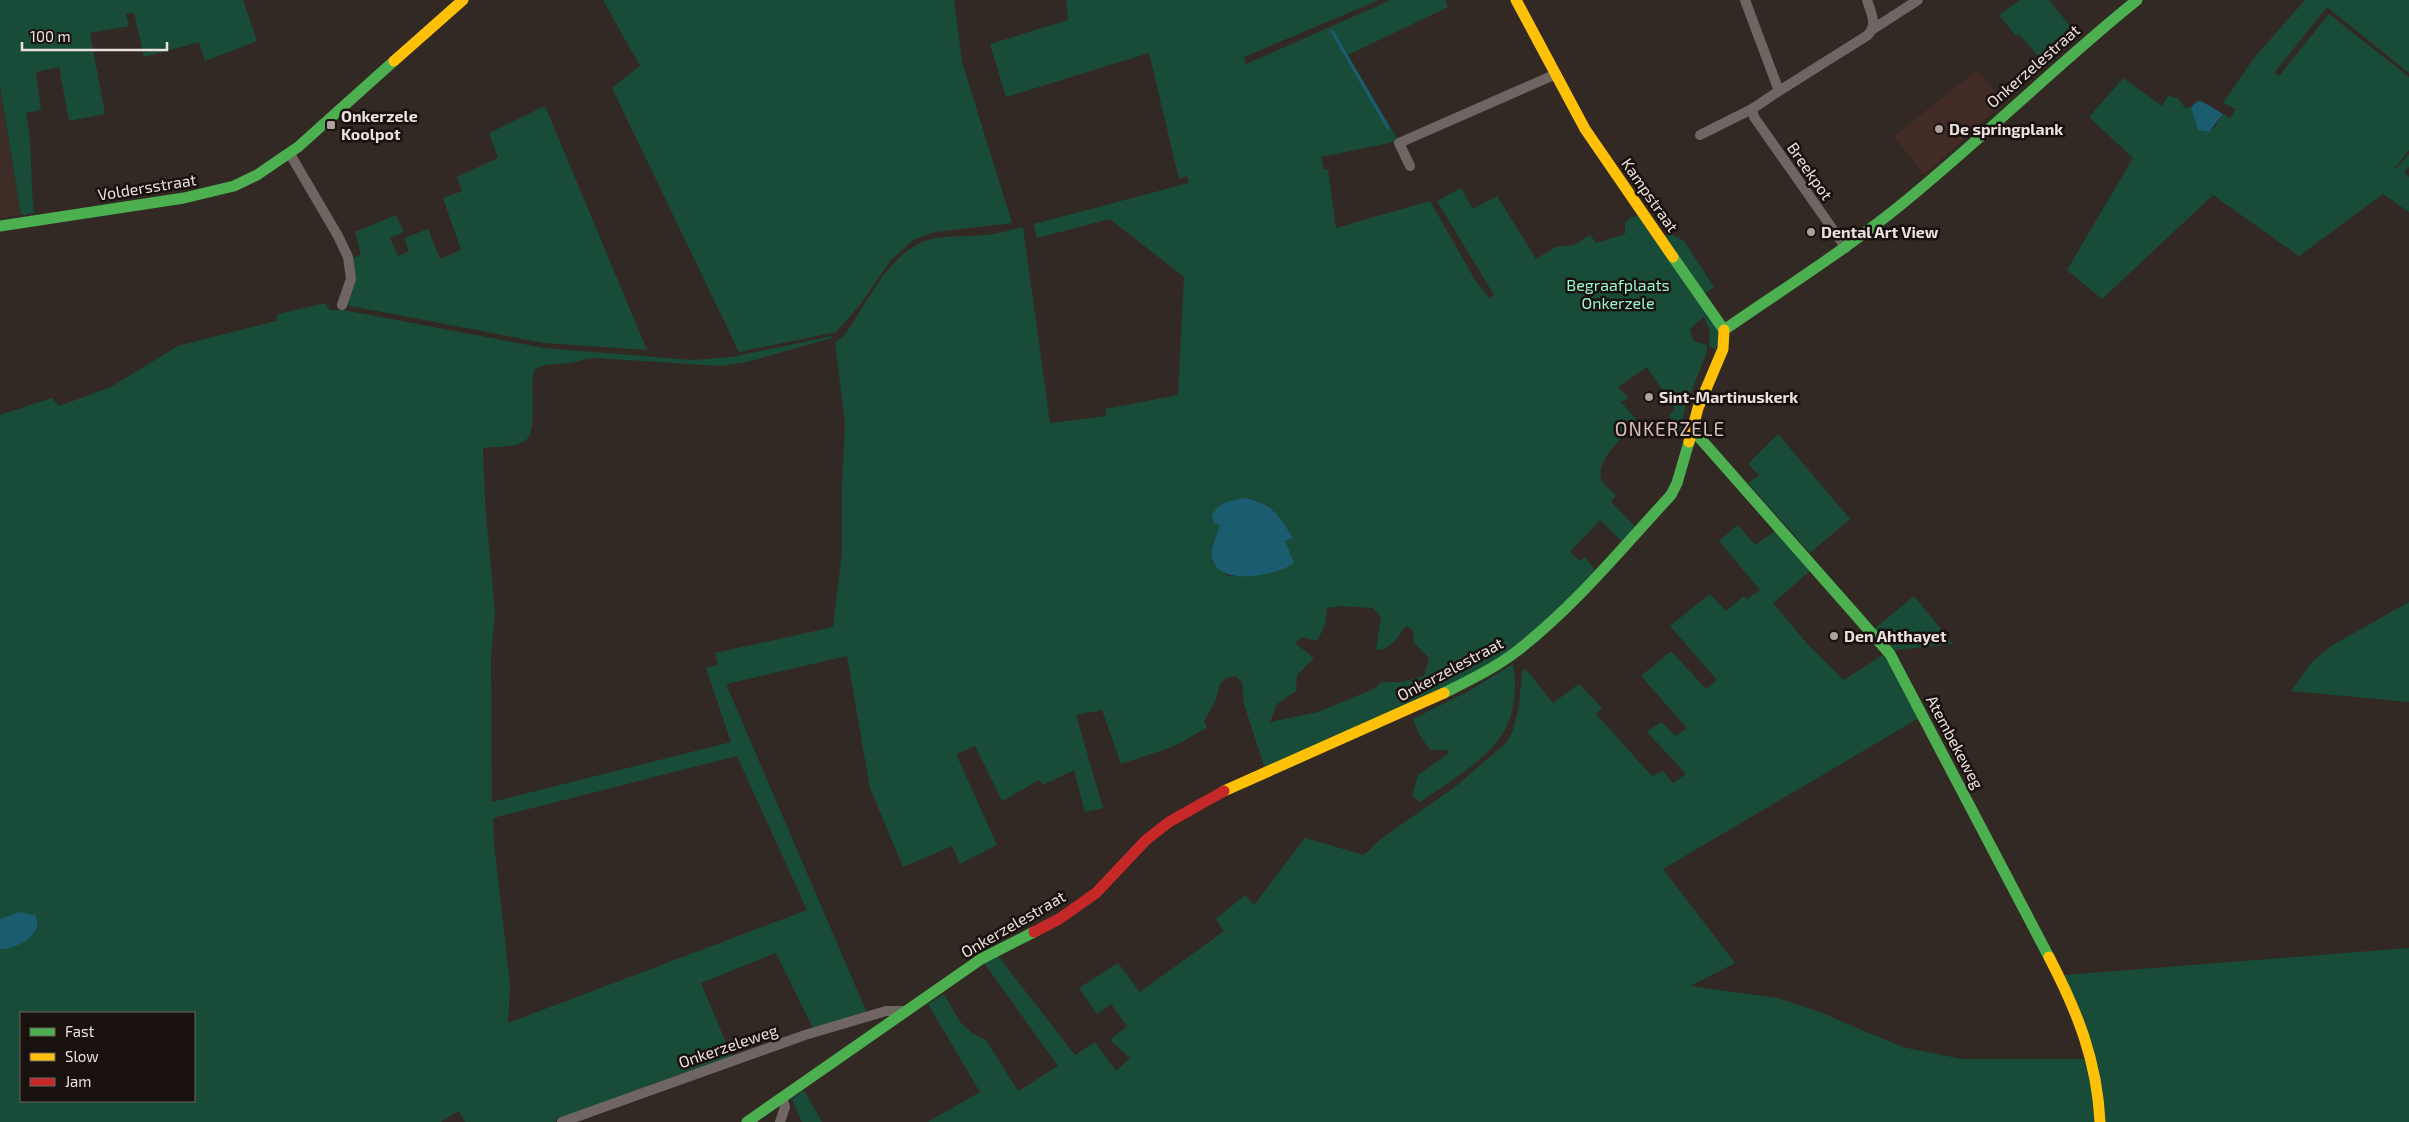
<svg xmlns="http://www.w3.org/2000/svg" width="2409" height="1122" font-family="'Exo 2',sans-serif">
	<style>
		.built { fill: #422c25 }
		.industrial { fill: #3e2c26 }
		.green { fill: #194c38; fill-rule: evenodd }
		.water { fill: #1b5c71 }
		.lines { fill: none; stroke-linecap: round; stroke-linejoin: round }
		.stream { stroke: #1b5c71; stroke-width: 3 }
		.street { stroke: #6f6563; stroke-width: 10 }
		.fast { stroke: #4caf50; stroke-width: 11 }
		.slow { stroke: #ffc107; stroke-width: 11 }
		.jam { stroke: #c62828; stroke-width: 11 }
		.poi-dot { fill: #aca19d; stroke: #19110e; stroke-width: 2 }
		.labels { text-anchor: middle; stroke-width: 5; stroke-linejoin: round; paint-order: stroke }
		.street-label { font-size: 16px; fill: #ede1dd; stroke: #19110e }
		.poi-label { font-size: 16px; font-weight: bold; fill: #ede1dd; stroke: #19110e; text-anchor: start }
		.park-label { font-size: 16px; fill: #98f5cb; stroke: #19110e }
		.quarter-label { font-size: 19px; letter-spacing: 1px; fill: #d7c0b8; stroke: #19110e }
	</style>
	<rect width="100%" height="100%" fill="#322925"/>
	<!-- built -->
	<path class="built" d="M1977 70 2004 102 1924 175 1894 136Z"/>
	<!-- industrial -->
	<path class="industrial" d="M0 91 21 215 0 218Z"/>
	<!-- green -->
	<path class="green" d="M0 0H243L257 41 205 61 199 42 144 57 134 13 126 14 129 26 90 33 105 114 69 121 59 67 36 72 41 110 26 113C33 146 30 179 34 213L21 215 0 87Z
		M603 0H954L962 62 1012 223 935 232 913 240 891 260 859 306 836 332 739 352 612 88 640 66Z
		M1066 0H1379L1244 57 1246 64 1391 0H1446L1448 7 1348 55 1399 141 1321 157 1324 170 1328 169 1336 228 1430 201 1475 280 1489 298 1494 295 1437 201 1461 188 1473 209 1497 196 1536 259 1556 247 1574 245 1590 235 1596 243 1625 234V223L1631 217 1639 216 1656 238 1671 234 1684 241 1714 287 1705 294 1727 326 1716 350 1709 346 1710 331 1704 317 1690 329 1693 341 1707 345V352L1685 408 1681 429 1678 431 1669 415 1675 409 1647 367 1618 387 1629 398 1621 402 1638 422C1626 433 1593 462 1602 481 1605 486 1612 491 1616 496L1611 502 1636 527 1621 541 1600 520 1570 552 1580 561 1585 557 1595 570 1558 613 1499 663 1265 769 1244 704 1242 682 1236 676 1226 678 1220 684 1215 702 1204 721 1207 728 1172 747 1121 764 1102 710 1076 715 1103 808 1085 812 1074 770 1043 785 1039 780 1002 801 975 746 956 754 997 845 960 864 952 846 903 867 870 788 847 656 726 684 867 1013 814 1030 776 953 701 983 732 1057 655 1083 554 1122H465L459 1111 441 1122H0V415L52 398 59 406 111 387 178 346 276 321 278 314 325 303 330 310H343L544 348 692 360 732 357 832 336V338L747 362 721 366 595 358C586 358 579 361 571 363 558 365 545 362 534 370 529 387 539 431 525 441 514 448 495 446 483 448L485 502 495 612 491 657 492 802 731 742 706 668 718 665 715 653 833 627 842 553V484L845 424 835 342 843 337C868 304 888 250 932 239 950 235 967 237 986 235 998 234 1011 230 1023 227L1050 423 1106 416 1105 409 1178 395 1184 277 1110 219 1037 238 1034 224 1189 183 1187 176 1179 179 1149 53 1006 97 990 44 1068 20ZM1245 498C1274 504 1278 514 1292 538L1285 541 1276 572 1228 576 1218 568C1209 532 1221 523 1245 498ZM1341 606 1373 608 1381 617 1376 650C1389 651 1399 636 1406 626L1413 630 1414 643 1429 658 1424 676 1402 682H1381L1376 688 1318 712 1270 722 1277 704 1296 691 1297 675 1314 658 1295 643 1303 637 1317 641 1325 625 1327 608ZM737 756 807 910 508 1023 510 984 494 843 493 818ZM21 1013H194V1101H21Z
		M2020 0H2049L2079 37 2045 64 2019 34 2016 36 1999 15Z
		M2305 0H2409V73L2327 7 2274 73 2279 76 2329 14 2409 77V150L2395 168 2396 169 2409 154V167L2404 172 2409 177V212L2383 194 2299 256 2213 195 2102 299 2067 270 2133 158 2089 117 2123 78 2162 106 2168 96 2178 98 2185 108 2191 107 2198 130 2214 128 2223 114 2230 118 2236 109 2223 103 2254 58Z
		M545 106 647 350 544 343 346 305 352 259 361 254 355 232 396 215 404 232 390 238 398 256 409 251 404 238 428 229 440 259 461 250 443 198 462 191 457 177 498 158 489 133Z
		M1778 434 1850 519 1810 553 1748 483 1759 475 1748 464Z
		M1738 525 1755 545 1778 529 1812 569 1773 603 1810 647 1844 680 1884 654 1919 718 1663 869 1735 963 1690 986 1777 998 1822 1013 1902 1047 1962 1059H2089L2096 1122H928L980 1092 928 1004 944 994 960 1022 972 1033 986 1040 1018 1091 1058 1066 984 963 998 956 1075 1055 1095 1042 1116 1071 1130 1058 1110 1040 1127 1026 1111 1004 1097 1014 1079 988 1118 963 1140 992 1224 931 1216 919 1245 895 1254 905 1305 838 1364 855 1382 838 1455 787 1507 742 1513 730 1519 705 1522 672 1525 668 1553 703 1579 684 1602 708 1596 714 1652 776 1663 771 1673 783 1686 774 1647 732 1661 722 1676 736 1687 728 1641 676 1671 651 1706 689 1717 680 1670 626 1710 594 1726 611 1744 596 1747 599 1760 590 1719 541Z
		M1914 596 1953 644 1895 650 1874 629Z
		M2409 602V702L2291 691 2311 663 2331 646Z
		M1513 664C1526 742 1474 764 1420 802L1412 796 1418 775 1449 753 1447 750H1430L1419 734 1413 719 1469 691Z
		M2409 948V1122H2105L2064 975Z
		M804 1090 822 1122H802L792 1099Z"/>
	<!-- water -->
	<path class="water" d="M2198 101 2203 102 2223 114 2209 132 2198 130 2191 107Z
		M1245 498C1274 504 1278 515 1293 538L1285 541 1294 563C1276 576 1216 588 1212 556 1211 546 1218 534 1220 525L1214 523 1212 515C1221 501 1229 501 1245 498Z
		M19 912 35 915C46 934 15 950 0 949V919Z"/>
	<g class="lines">
		<!-- stream -->
		<path class="stream" d="M1332 31 1388 128"/>
		<!-- street -->
		<path class="street" d="M1745 0 1779 91 1752 109 1754 117 1846 248
			M1873 29 1918 0
			M1779 91 1868 35C1878 24 1871 13 1867 0
			M1700 135 1752 109
			M290 154 338 236 348 257 351 279 342 305
			M1410 166 1399 143 1554 75
			M562 1122 805 1035 886 1011H906
			M780 1122 785 1107 782 1097"/>
		<!-- fast -->
		<path class="fast" d="M0 226 184 198 234 186 257 175 298 147 394 61
			M1673 257 1724 330
			M1724 330C1782 290 1842 252 1897 208 1979 142 2055 66 2137 0
			M1691 428 1890 654 2049 957
			M1444 693C1470 680 1495 668 1517 651 1575 606 1622 548 1671 495L1677 483 1689 442
			M747 1122 981 959 1034 932"/>
		<!-- slow -->
		<path class="slow" d="M1516 0 1585 129 1673 257
			M394 61 463 0
			M1689 442 1698 408 1723 349 1724 330
			M1224 791 1444 693
			M2049 957C2077 1011 2097 1060 2100 1122"/>
		<!-- jam -->
		<path class="jam" d="M1034 932 1059 919 1096 893 1146 840 1169 822 1224 791"/>
	</g>
	<!-- markers -->
	<g class="poi-dot">
		<rect x="326" y="120" width="10" height="10" rx="2.5"/>
		<circle cx="1939" cy="129" r="5"/>
		<circle cx="1811" cy="232" r="5"/>
		<circle cx="1649" cy="397" r="5"/>
		<circle cx="1834" cy="636" r="5"/>
	</g>
	<g class="labels">
		<!-- street labels -->
		<g class="street-label">
			<text transform="translate(2033 66) rotate(-41)" y="6">Onkerzelestraat</text>
			<text transform="translate(1810 171) rotate(55)" y="6">Breekpot</text>
			<text transform="translate(147 187) rotate(-9)" y="6">Voldersstraat</text>
			<text transform="translate(1650 195) rotate(55)" y="6">Kampstraat</text>
			<text transform="translate(1450 669) rotate(-28)" y="6">Onkerzelestraat</text>
			<text transform="translate(1955 742) rotate(62)" y="6">Atembekeweg</text>
			<text transform="translate(1013 924) rotate(-30)" y="6">Onkerzelestraat</text>
			<text transform="translate(728 1046) rotate(-19)" y="6">Onkerzeleweg</text>
		</g>
		<!-- poi labels -->
		<g class="poi-label">
			<text x="341" y="122">Onkerzele<tspan x="341" dy="18">Koolpot</tspan></text>
			<text x="1949" y="135">De springplank</text>
			<text x="1821" y="238">Dental Art View</text>
			<text x="1659" y="403">Sint-Martinuskerk</text>
			<text x="1844" y="642">Den Ahthayet</text>
		</g>
		<!-- park labels -->
		<g class="park-label">
			<text x="1618" y="291">Begraafplaats<tspan x="1618" dy="18">Onkerzele</tspan></text>
		</g>
		<!-- quarter labels -->
		<g class="quarter-label">
			<text x="1670" y="436">ONKERZELE</text>
		</g>
	</g>
	<!-- legend -->
	<rect x="20" y="1012" width="175" height="90" fill="#19110e" stroke="#6e6461"/>
	<rect x="30" y="1028" width="25" height="8" fill="#4caf50" stroke="#6e6461"/>
	<text x="65" y="1037" font-size="15" fill="#ede1dd">Fast</text>
	<rect x="30" y="1053" width="25" height="8" fill="#ffc107" stroke="#6e6461"/>
	<text x="65" y="1062" font-size="15" fill="#ede1dd">Slow</text>
	<rect x="30" y="1078" width="25" height="8" fill="#c62828" stroke="#6e6461"/>
	<text x="65" y="1087" font-size="15" fill="#ede1dd">Jam</text>
	<!-- scale -->
	<path d="M22 42v8h145v-8" fill="none" stroke="#ede1dd" stroke-width="2.5"/>
	<text x="30" y="42" font-size="15" fill="#ede1dd" stroke="#19110e" stroke-width="4" paint-order="stroke">100 m</text>
</svg>
